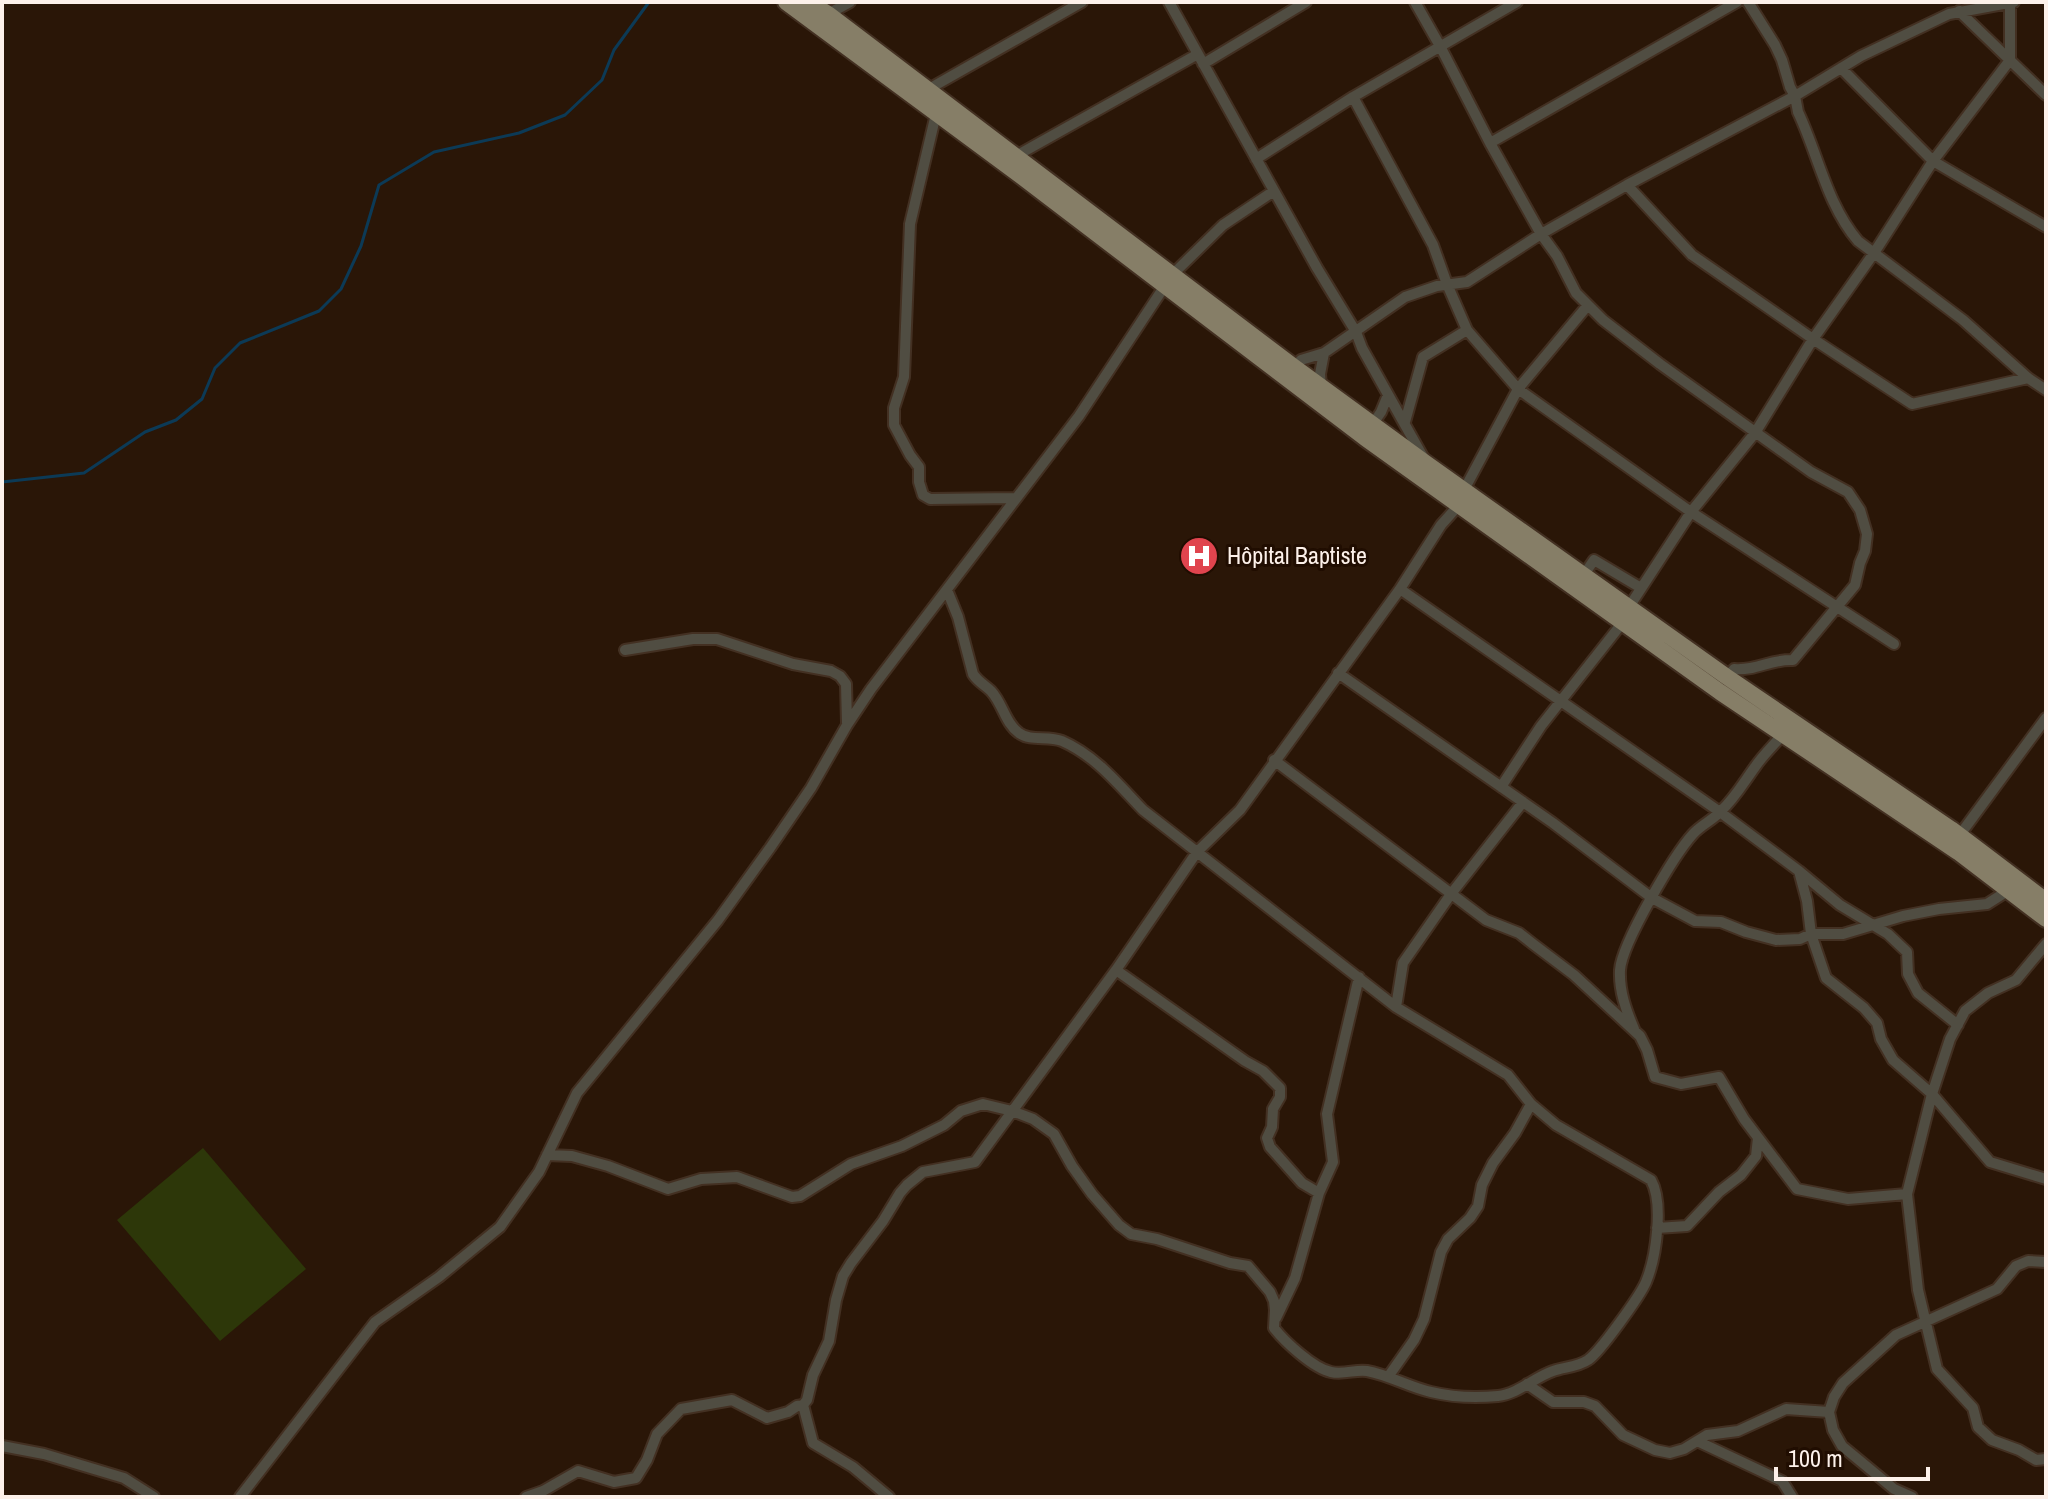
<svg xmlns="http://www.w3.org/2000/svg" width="2048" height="1499" font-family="'Archivo Narrow',sans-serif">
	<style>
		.green { fill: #2d3709 }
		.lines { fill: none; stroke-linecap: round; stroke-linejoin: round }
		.stream { stroke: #0c3a56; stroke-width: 3 }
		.street-casing { stroke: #433022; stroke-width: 14 }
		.primary-casing { stroke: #433022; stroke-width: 20 }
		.street { stroke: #504d42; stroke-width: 10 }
		.primary { stroke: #867e67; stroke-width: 16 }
		.labels { text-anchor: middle; stroke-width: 6; stroke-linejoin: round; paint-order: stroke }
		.poi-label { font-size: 24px; fill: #fdf1ea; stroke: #200d01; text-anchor: start }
	</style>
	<rect width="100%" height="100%" fill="#2a1607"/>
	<!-- green -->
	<path class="green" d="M203 1148 306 1269 220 1341 117 1220Z"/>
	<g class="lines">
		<!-- stream -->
		<path class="stream" d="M2 482 84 473 145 432 176 420 202 399 215 368 240 343 319 311 341 289 361 246 379 185 434 152 519 133 565 115 602 80 614 50 649 2"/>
		<!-- street casing -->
		<g class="street-casing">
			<path id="street" d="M1169 2 1317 268 1356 332 1362 348 1423 457
				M1415 2 1440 46 1490 143 1541 234 1557 256 1576 293 1603 320 1660 364 1811 472 1848 492 1860 510 1867 534 1865 551 1860 563 1855 585 1793 660C1770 659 1757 671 1734 669L1727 677
				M1748 2 1775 45 1782 60 1790 87 1795 96 1798 112C1818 154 1827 205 1858 241L1963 320 2028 378 2046 390
				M1959 11 2046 95
				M828 14 850 2
				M1203 64 1306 2
				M1841 68 1933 161 2046 227
				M927 90 1082 2
				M1353 97 1433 245 1447 284 1467 330 1518 389 1691 512 1894 644
				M936 114 910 224 904 377 894 408V425L910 455 919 467V482L923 495 930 499 1016 498
				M1490 143 1737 2
				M1016 156 1198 54
				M1256 159 1353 97 1517 2
				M1627 185 1692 255 1813 339 1912 404 2028 378
				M1294 367 1301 360 1324 353 1405 297 1437 286 1467 282 1541 234 1627 185 1795 96 1861 56 1949 14 2014 2
				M1321 386 1320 374 1324 353
				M1405 422 1423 357 1467 330
				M1370 428 1381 412 1388 395
				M1581 579 1594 560 1641 588
				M1400 589 1720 812 1799 871 1840 905 1888 934 1907 952 1908 974 1918 993 1958 1025
				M1629 607 1691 512 1755 433 1813 339 1874 253 1933 161 2010 60V3
				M625 650 693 639H717L793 664 831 671 840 676 846 684 847 723
				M1338 673 1553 823 1652 898 1695 921 1721 922 1746 932 1776 940 1800 939 1811 934H1843L1903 916 1939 909 1987 904 2009 890 2010 886
				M1274 760 1486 920 1519 933 1533 944 1574 975 1640 1036 1647 1050 1655 1077 1681 1084 1719 1077 1744 1119 1797 1189 1848 1199 1907 1194
				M1501 787 1541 726 1623 622
				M1959 836 2046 718
				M1799 871 1807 901 1811 934 1826 978 1864 1008 1877 1023 1881 1039 1893 1060 1932 1094 1990 1162 2046 1179
				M2046 944 2016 980 1988 993 1965 1011 1950 1039 1932 1094 1907 1194 1918 1290 1937 1369 1973 1408 1978 1427 1992 1440 2019 1450 2036 1460 2046 1459
				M1116 970 1245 1061 1263 1071 1280 1088V1097L1273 1109 1272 1127 1267 1138 1270 1147 1302 1183 1319 1193 1295 1278 1276 1318
				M1396 1007 1403 963 1451 894 1523 802
				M1634 1029C1626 1010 1619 991 1620 970 1622 943 1674 855 1693 834 1701 825 1713 820 1721 811 1735 798 1744 782 1755 767 1763 755 1774 745 1783 734
				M547 1155 572 1156 608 1166 668 1189 701 1179 737 1177 792 1197 800 1196 851 1164 902 1146 944 1125 961 1111 983 1104 1012 1111 1033 1119 1054 1134 1072 1166 1092 1194 1119 1225 1131 1234 1157 1239 1230 1263 1248 1266 1270 1292 1274 1301 1275 1310 1274 1328C1285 1342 1313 1368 1331 1372 1344 1375 1356 1369 1367 1371 1389 1375 1409 1387 1431 1392 1452 1397 1477 1398 1498 1396 1518 1394 1535 1377 1553 1371 1564 1367 1578 1367 1588 1360 1600 1352 1640 1296 1646 1282 1656 1258 1664 1203 1651 1180L1556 1125 1531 1104 1508 1075 1396 1007 1143 810C1118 784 1096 756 1062 741 1048 735 1031 742 1019 733 1005 723 1003 704 991 691 985 685 978 682 973 674L958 617 947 590
				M1319 1193 1333 1162 1327 1114 1359 977
				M1657 1228 1687 1226 1719 1192 1741 1175 1756 1156 1758 1138
				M1388 1377 1414 1340 1424 1319 1441 1252 1448 1239 1470 1218 1478 1206 1482 1185 1493 1163 1515 1133 1531 1104
				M1527 1384 1553 1402H1584L1595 1406 1623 1435 1655 1450 1670 1453 1684 1449 1707 1435 1738 1431 1786 1409 1829 1412
				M803 1405 813 1443 853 1467 889 1497
				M1697 1441 1782 1481 1792 1497
				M2 1446 44 1454 124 1478 154 1497
				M240 1497 375 1322 439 1277 500 1227 539 1172 577 1093 718 920 770 848 811 788 847 725 871 689 1079 416 1172 275 1223 225 1274 191
				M526 1497 543 1491 578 1471 614 1482 636 1478 647 1460 657 1434 681 1409 732 1400 767 1418 788 1412 797 1406 803 1405 807 1400 813 1375 829 1341 836 1300 843 1276 851 1263 883 1221 900 1193 907 1185 923 1172 975 1162 1116 970 1197 852 1240 810 1400 589 1441 525 1459 505 1464 490 1518 389 1588 305
				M1912 1497 1894 1489 1842 1446 1833 1430 1829 1412 1834 1397 1843 1383 1896 1335 1997 1289 2016 1266 2028 1261 2046 1262"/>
		</g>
		<!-- primary casing -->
		<g class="primary-casing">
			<path id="primary" d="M786 2 1013 170 1365 438 1720 692 1958 852 2046 919
				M809 2 828 14 1294 367 1427 464 1727 677 1951 829 2046 901"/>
		</g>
		<!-- street -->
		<use href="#street" class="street"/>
		<!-- primary -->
		<use href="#primary" class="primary"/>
	</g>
	<!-- icons -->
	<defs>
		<g id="hospital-disc" transform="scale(2)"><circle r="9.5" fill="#e0444e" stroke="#200d01"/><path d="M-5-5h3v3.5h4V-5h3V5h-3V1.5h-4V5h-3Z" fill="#fff"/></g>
	</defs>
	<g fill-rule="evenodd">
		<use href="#hospital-disc" x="1199" y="556"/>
	</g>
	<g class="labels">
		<!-- poi labels -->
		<g class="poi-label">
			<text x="1227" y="564">Hôpital Baptiste</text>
		</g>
	</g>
	<!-- border -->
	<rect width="2048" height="1499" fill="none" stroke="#fdf1ea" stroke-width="8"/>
	<!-- scale -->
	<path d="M1776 1467v12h152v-12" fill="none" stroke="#fdf1ea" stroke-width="4"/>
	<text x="1788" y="1467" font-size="24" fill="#fdf1ea" stroke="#200d01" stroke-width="6" paint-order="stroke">100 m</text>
</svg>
